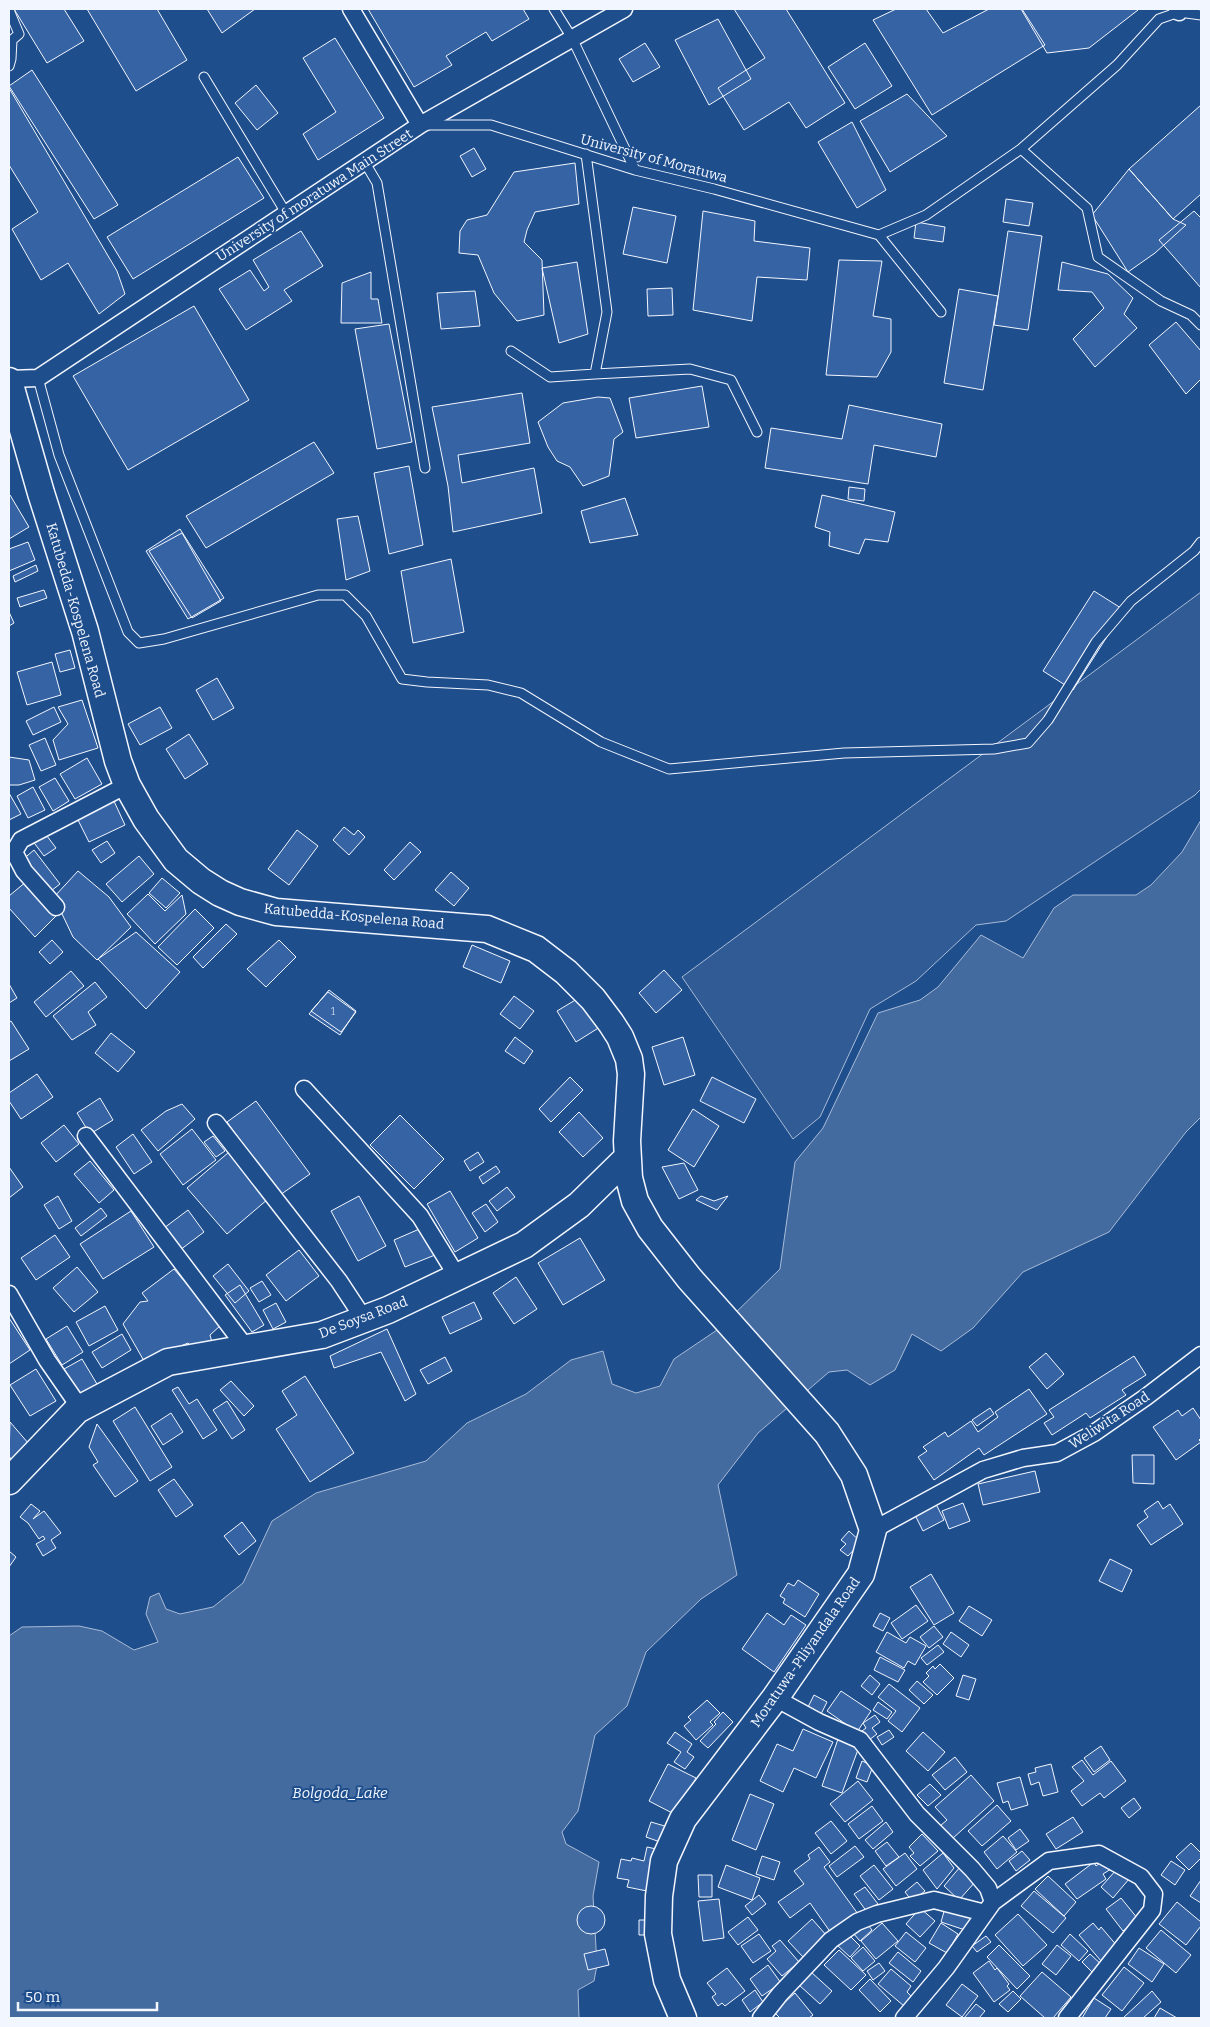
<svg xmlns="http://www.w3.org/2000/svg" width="1210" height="2027" font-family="Bitter,serif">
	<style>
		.green { fill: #305b95; stroke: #a8bbd7 }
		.water { fill: #446ba0; stroke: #a8bbd7 }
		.building { fill: #3563a3; stroke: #f2f6ff }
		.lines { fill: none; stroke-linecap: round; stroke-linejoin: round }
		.lane-casing { stroke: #f2f6ff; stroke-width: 11 }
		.street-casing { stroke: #f2f6ff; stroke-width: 19 }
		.primary-casing { stroke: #f2f6ff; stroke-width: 29 }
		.lane { stroke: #1f4e8c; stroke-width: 9 }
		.street { stroke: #1f4e8c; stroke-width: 16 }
		.primary { stroke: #1f4e8c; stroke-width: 26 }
		.labels { text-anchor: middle; stroke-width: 4; stroke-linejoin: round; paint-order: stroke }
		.number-label { font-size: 11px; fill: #c3d1e8 }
		.street-label { font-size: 14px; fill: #f2f6ff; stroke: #1f4e8c }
		.water-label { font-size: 15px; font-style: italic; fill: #f2f6ff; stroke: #1f4e8c }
	</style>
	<rect width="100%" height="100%" fill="#1f4e8c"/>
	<!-- green -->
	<path class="green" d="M1201 592V789L1195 795 1006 921 976 925 916 981 870 1009 820 1117 793 1139 682 977Z"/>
	<!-- water -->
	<path class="water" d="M1201 820V1117L1186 1132 1109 1232 1023 1272 973 1328 941 1351 912 1334 895 1370 870 1385 847 1370 829 1372 758 1433 718 1485 737 1575 701 1599 646 1652 627 1706 595 1735 578 1811 562 1832 566 1844 599 1862 593 1896 597 1965 594 1981 578 1990 579 2018H9V1636L22 1627 79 1626 102 1631 134 1650 158 1642 146 1614 150 1597 159 1593 166 1609 180 1614 213 1607 243 1583 272 1521 316 1493 426 1461 467 1423 526 1394 571 1360 603 1351 612 1384 636 1393 660 1386 674 1359 720 1328 780 1269 795 1162 823 1128 878 1013 920 1000 938 987 981 935 1023 958 1054 908 1073 895H1136L1151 885 1182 852Z"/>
	<!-- building -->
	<path class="building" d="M14 9H64L84 41 47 63Z
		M87 9H157L187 60 136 91Z
		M207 9H255L222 33Z
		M368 9H523L529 19 492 41 486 32 446 56 452 65 414 87Z
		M734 9H786L845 103 806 128 789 102 744 130 718 88 765 58Z
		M896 9H926L943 33 989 9H1022L1045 45 932 115 873 20Z
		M1021 9H1137L1138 10 1089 48 1047 53Z
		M718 19 751 79 709 105 675 40Z
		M335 38 384 118 318 160 303 134 336 112 303 58Z
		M645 43 660 67 633 82 619 59Z
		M865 43 892 86 855 109 828 67Z
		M32 70 118 205 94 219 9 86Z
		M256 85 278 113 257 130 235 103Z
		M9 88 117 271 125 294 99 314 68 263 41 280 12 229 38 212 9 165Z
		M907 94 947 136 890 172 860 121Z
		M1201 105V194L1173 219 1129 169Z
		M852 122 886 190 857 208 818 142Z
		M474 148 486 169 472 177 460 156Z
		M238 157 264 198 133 279 107 237Z
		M575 163 579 204 535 212 527 230 524 242 542 260 544 315 517 321 494 293 478 255 459 253 460 231 467 220 487 215 514 172Z
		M1129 169 1173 219 1186 225 1155 253 1128 272 1092 215Z
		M1006 199 1033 203 1029 226 1003 222Z
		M633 207 676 216 667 263 623 254Z
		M703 211 755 221 754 241 810 248 807 280 757 277 752 321 693 310Z
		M1194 211 1201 218V288L1159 240Z
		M916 222 945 227 943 242 914 238Z
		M301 231 323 266 284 290 292 301 246 330 219 289 250 270 264 291 269 287 253 260Z
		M1008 231 1042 236 1028 330 994 325Z
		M839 260 882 261 873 316 891 319V352L877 377 826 375Z
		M577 262 588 334 559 343 542 268Z
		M1062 262 1108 274 1133 298 1124 314 1137 328 1095 367 1073 339 1104 308 1092 292 1058 290Z
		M371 272V299H378L382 323H341L342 283Z
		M672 288 673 315 648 316 647 289Z
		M959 289 998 296 983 390 944 383Z
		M475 291 480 326 441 329 437 293Z
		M194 306 249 400 128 470 73 376Z
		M1176 322 1201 351V379L1186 394 1149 345Z
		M389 324 412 442 377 449 355 329Z
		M702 386 709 427 636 438 629 398Z
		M522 393 530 443 458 455 462 483 534 468 542 513 453 532 448 486 432 407Z
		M598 397 610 398 623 432 614 439 609 476 583 486 570 467 557 461 548 447 538 422 563 403Z
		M849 405 942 424 936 457 874 445 868 484 765 468 771 428 842 439Z
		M314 442 334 473 206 548 186 516Z
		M409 466 423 545 389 554 374 473Z
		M849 487 865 489 864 501 848 499Z
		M10 495 29 527 9 539V496Z
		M822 495 895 512 888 542 865 539 859 554 829 546 830 532 815 527Z
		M625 498 638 535 590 543 581 511Z
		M358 516 370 571 346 580 337 519Z
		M180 529 224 598 188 619 146 551Z
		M182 533 221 601 192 618 149 551Z
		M28 542 35 560 9 571V549Z
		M451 559 464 632 413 643 401 571Z
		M36 565 38 571 15 582 13 576Z
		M44 590 47 598 20 607 17 598Z
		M1094 591 1124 610 1073 690 1043 671Z
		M9 612 14 623 9 626Z
		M70 650 75 668 60 672 55 654Z
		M52 662 61 695 27 705 17 672Z
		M217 678 234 708 213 720 196 690Z
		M82 700 98 748 59 760 53 740 68 724 58 707Z
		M54 707 61 722 33 735 26 721Z
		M160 707 172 728 140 745 128 724Z
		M189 734 208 764 185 779 166 749Z
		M45 738 56 765 41 771 29 745Z
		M9 757 29 760 35 780 19 785H9Z
		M87 758 102 784 75 799 60 774Z
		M55 778 69 801 53 811 39 787Z
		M33 787 45 810 28 818 17 796Z
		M9 793 21 814 9 820Z
		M113 799 125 825 89 842 76 816Z
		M344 827 354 835 358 830 365 837 349 855 333 840Z
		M297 830 318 846 289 885 268 869Z
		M44 832 56 848 44 856 32 840Z
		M107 841 115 853 101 863 92 850Z
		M410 842 421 852 394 880 384 870Z
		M34 850 60 884 47 894 21 861Z
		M139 856 154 874 122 902 106 884Z
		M78 871 109 897 131 927 97 960 73 937 54 897Z
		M451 872 469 888 454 906 435 890Z
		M162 878 180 893 166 908 149 893Z
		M27 881 59 913 35 937 9 908V896Z
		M148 894 165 911 182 895 186 914 155 944 127 914Z
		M195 909 214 928 177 965 158 947Z
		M226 924 237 934 203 968 193 957Z
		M136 932 180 972 146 1009 98 959Z
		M52 940 63 952 50 964 39 952Z
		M279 940 296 957 266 987 247 969Z
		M472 945 510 961 501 983 463 967Z
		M664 970 682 990 656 1013 639 993Z
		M71 971 84 986 46 1017 34 1002Z
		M95 982 107 997 88 1012 96 1025 72 1040 53 1016Z
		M9 984 17 998 9 1003Z
		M329 990 356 1011 340 1035 309 1014Z
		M328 992 356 1012 341 1032 311 1011Z
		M514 996 534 1011 520 1029 500 1014Z
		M582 996 600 1027 576 1042 557 1011Z
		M11 1021 29 1049 9 1061V1022Z
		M111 1033 135 1052 118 1072 95 1053Z
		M515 1037 533 1051 524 1064 505 1051Z
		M683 1037 695 1075 664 1085 652 1047Z
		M37 1074 53 1097 21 1119 9 1101V1093Z
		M570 1077 583 1090 551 1122 539 1109Z
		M712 1077 756 1099 744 1123 700 1101Z
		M100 1098 113 1120 90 1134 77 1113Z
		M256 1101 310 1174 280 1195 227 1122Z
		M182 1104 195 1119 158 1151 141 1130 166 1111Z
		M693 1109 719 1126 694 1167 668 1150Z
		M579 1112 603 1138 583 1157 559 1132Z
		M400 1115 444 1159 414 1189 370 1145Z
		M64 1125 79 1144 56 1162 41 1143Z
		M192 1129 216 1160 183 1185 160 1154Z
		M133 1134 152 1162 134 1174 116 1147Z
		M213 1136 225 1151 216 1157 204 1142Z
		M229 1152 268 1199 227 1234 187 1188Z
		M478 1152 484 1162 470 1171 464 1161Z
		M90 1161 114 1190 99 1203 74 1174Z
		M684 1163 698 1190 679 1199 662 1167Z
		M496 1166 500 1172 483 1184 479 1177Z
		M9 1167 23 1187 9 1198Z
		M507 1187 515 1197 497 1211 489 1201Z
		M450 1191 478 1238 455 1252 427 1204Z
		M58 1196 72 1221 59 1229 44 1205Z
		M359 1196 386 1246 358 1261 331 1211Z
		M701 1196 714 1201 728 1196 717 1210 696 1200Z
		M486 1204 498 1222 485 1232 472 1213Z
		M101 1208 107 1216 81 1236 75 1228Z
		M188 1210 204 1232 180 1250 164 1228Z
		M131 1211 154 1247 103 1279 80 1244Z
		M424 1227 435 1255 405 1267 394 1240Z
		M55 1235 70 1257 36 1280 21 1258Z
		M580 1238 605 1280 563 1305 538 1263Z
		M299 1250 319 1276 286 1301 266 1275Z
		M228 1264 249 1291 235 1303 213 1276Z
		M77 1267 98 1292 74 1312 53 1288Z
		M174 1269 221 1325 210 1335 213 1346 194 1349 188 1343 144 1361 123 1324 140 1302 148 1301 142 1293Z
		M516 1277 537 1309 514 1324 493 1293Z
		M262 1281 271 1295 259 1302 250 1288Z
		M240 1285 264 1325 252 1332 225 1295Z
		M474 1302 482 1319 450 1334 442 1317Z
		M276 1303 286 1322 273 1329 263 1310Z
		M105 1306 118 1330 89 1346 76 1322Z
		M9 1318 30 1350 9 1364Z
		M67 1326 83 1352 62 1365 46 1339Z
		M387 1329 416 1394 405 1401 381 1352 334 1368 330 1356Z
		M122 1334 131 1350 102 1368 92 1352Z
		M1046 1353 1064 1374 1047 1389 1029 1367Z
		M1134 1356 1146 1375 1122 1390 1126 1395 1090 1418 1086 1413 1052 1435 1044 1423 1054 1417 1049 1410Z
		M445 1357 452 1371 428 1384 420 1370Z
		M82 1359 97 1384 80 1395 64 1369Z
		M36 1369 56 1401 30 1416 10 1385Z
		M305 1376 354 1453 310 1482 276 1429 297 1415 282 1391Z
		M231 1381 254 1406 244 1416 220 1390Z
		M178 1387 189 1404 197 1399 217 1430 203 1439 172 1390Z
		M1029 1389 1047 1414 984 1455 979 1448 934 1480 918 1457 927 1451 923 1447 945 1432 948 1437 971 1421 978 1432 998 1417 995 1412Z
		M227 1401 245 1430 232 1439 213 1410Z
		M135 1407 172 1467 150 1481 113 1421Z
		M990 1408 994 1414 977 1426 972 1420Z
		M1193 1408 1201 1420V1438L1199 1440 1201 1442 1176 1460 1153 1427 1178 1410 1182 1416Z
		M171 1413 183 1432 163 1445 151 1426Z
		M10 1422 29 1444 11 1459 9 1456Z
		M97 1424 138 1481 115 1497 93 1465 98 1462 89 1447Z
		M1132 1455H1154V1484L1133 1483Z
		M1035 1471 1040 1492 983 1505 978 1484Z
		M174 1479 193 1505 176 1517 158 1490Z
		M1158 1501 1163 1509 1170 1504 1183 1524 1151 1545 1137 1525 1148 1517 1144 1511Z
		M963 1503 970 1521 949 1529 942 1511Z
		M31 1504 40 1511 33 1519 44 1511 61 1533 51 1540 56 1548 43 1556 36 1544 45 1539 43 1536 39 1539 28 1523 20 1517Z
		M936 1504 944 1520 923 1531 915 1515Z
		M242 1522 256 1541 239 1555 224 1536Z
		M849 1531 861 1542 848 1556 840 1550 846 1544 841 1540Z
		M9 1551 16 1557 9 1567Z
		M1110 1559 1132 1570 1122 1592 1099 1581Z
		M931 1574 954 1613 934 1625 910 1587Z
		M798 1580 819 1594 805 1617 783 1603 785 1599 780 1596 788 1583 794 1586Z
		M916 1605 928 1621 902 1639 891 1623Z
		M969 1606 992 1620 982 1636 959 1621Z
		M767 1613 784 1625 791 1615 806 1625 774 1672 742 1649Z
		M880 1613 890 1618 883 1631 873 1626Z
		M934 1626 943 1637 929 1648 920 1637Z
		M887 1632 906 1643 910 1637 926 1646 915 1665 908 1661 904 1668 876 1652Z
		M951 1632 969 1645 961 1657 943 1644Z
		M938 1645 944 1652 927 1665 921 1658Z
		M880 1657 905 1670 898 1682 874 1670Z
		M940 1664 954 1678 937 1695 923 1682 929 1676 926 1673 933 1666 935 1669Z
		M870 1675 880 1684 872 1695 861 1686Z
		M963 1675 976 1679 969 1700 956 1696Z
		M917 1681 933 1695 924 1704 909 1690Z
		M889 1684 920 1708 902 1732 888 1721 896 1711 878 1697Z
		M841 1691 871 1711 857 1732 827 1711Z
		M814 1695 827 1702 821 1714 808 1707Z
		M707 1700 720 1713 710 1722 713 1725 696 1740 684 1726 691 1720 688 1717Z
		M878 1702 892 1712 887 1719 873 1710Z
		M723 1712 733 1722 708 1748 700 1741 716 1724 714 1722Z
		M875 1715 880 1722 872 1728 877 1734 869 1740 862 1731 866 1728 863 1723Z
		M803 1729 833 1742 816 1778 794 1768 783 1792 760 1781 777 1744 793 1751Z
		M889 1730 894 1737 882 1745 877 1737Z
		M675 1732 692 1744 687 1752 694 1757 685 1769 674 1762 681 1752 667 1743Z
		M923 1732 945 1752 928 1771 906 1751Z
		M838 1739 859 1747 842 1793 822 1786Z
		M1101 1746 1110 1760 1094 1772 1084 1758Z
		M955 1757 967 1772 945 1790 932 1775Z
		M1082 1760 1093 1775 1111 1761 1126 1781 1104 1798 1100 1793 1082 1806 1071 1791 1084 1781 1072 1767Z
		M862 1761 873 1766 867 1782 856 1778Z
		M668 1764 696 1778 676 1815 649 1801Z
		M1051 1764 1058 1792 1043 1796 1039 1782 1031 1785 1028 1774 1036 1772 1035 1768Z
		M971 1775 994 1801 952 1839 940 1826 947 1820 935 1807Z
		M1020 1777 1028 1805 1011 1810 1008 1801 1003 1803 997 1783Z
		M858 1781 873 1800 845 1822 830 1804Z
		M930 1784 941 1795 928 1806 917 1795Z
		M750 1794 774 1804 756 1850 732 1840Z
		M1134 1798 1141 1808 1129 1818 1121 1808Z
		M997 1805 1011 1821 982 1846 968 1831Z
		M872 1806 883 1821 859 1839 848 1824Z
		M1073 1817 1083 1832 1056 1849 1046 1834Z
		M831 1821 847 1841 831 1854 815 1833Z
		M651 1822 668 1827 663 1843 646 1837Z
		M886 1822 893 1832 873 1849 865 1840Z
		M1020 1829 1029 1841 1016 1850 1008 1838Z
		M922 1834 938 1851 920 1866 910 1856 914 1853 909 1847Z
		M1003 1836 1017 1852 997 1869 984 1852Z
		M887 1842 899 1857 886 1866 875 1851Z
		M1191 1843 1201 1853V1858L1189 1870 1176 1857Z
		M855 1846 864 1857 837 1877 829 1866Z
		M647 1847 661 1850 652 1892 627 1887 629 1880 617 1878 621 1859 631 1861 632 1858 644 1861Z
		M819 1847 830 1862 824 1867 858 1914 831 1933 810 1903 790 1918 778 1902 804 1884 794 1871 810 1859 808 1855Z
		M1022 1851 1030 1860 1016 1871 1009 1861Z
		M905 1853 917 1869 896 1886 883 1869Z
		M943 1853 954 1868 937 1889 923 1870Z
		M762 1856 780 1862 774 1880 756 1874Z
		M1104 1860 1111 1869 1103 1874 1106 1879 1077 1899 1065 1884 1094 1862 1096 1866Z
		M1171 1861 1185 1870 1175 1885 1161 1875Z
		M726 1865 760 1878 752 1900 718 1887Z
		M874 1865 893 1889 879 1900 860 1876Z
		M960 1867 976 1881 959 1900 944 1886Z
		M1117 1869 1129 1879 1113 1898 1101 1887Z
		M698 1875H712V1897H699Z
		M1048 1876 1076 1902 1064 1916 1035 1889Z
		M1201 1880V1903L1190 1896Z
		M917 1882 925 1891 912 1901 905 1892Z
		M865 1887 878 1904 867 1912 854 1894Z
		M1034 1891 1066 1918 1053 1933 1021 1906Z
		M759 1895 766 1904 752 1915 745 1906Z
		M1121 1898 1138 1919 1123 1931 1106 1909Z
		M719 1899 724 1938 703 1941 698 1901Z
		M1177 1902 1201 1922V1926L1186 1945 1159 1924Z
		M577 1920a14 14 0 1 1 28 0a14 14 0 1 1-28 0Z
		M920 1908 935 1921 920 1937 906 1924Z
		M945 1908 972 1917 968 1931 941 1922Z
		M1018 1914 1047 1945 1023 1966 995 1935Z
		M748 1917 758 1930 738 1945 728 1932Z
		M812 1919 827 1936 804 1958 788 1941Z
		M639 1920H652L651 1935H639Z
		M882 1923 898 1941 876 1959 861 1941Z
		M941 1923 958 1934 947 1953 929 1943Z
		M1093 1923 1099 1930 1101 1927 1118 1947 1101 1961 1079 1935Z
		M868 1925 872 1930 860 1941 853 1933Z
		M1161 1930 1191 1955 1176 1973 1146 1948Z
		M906 1932 926 1948 915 1962 895 1946Z
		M759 1934 771 1951 753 1963 741 1946Z
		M848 1934 860 1946 850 1957 837 1945Z
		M1070 1934 1088 1951 1079 1961 1061 1945Z
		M986 1936 991 1942 977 1952 972 1946Z
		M780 1940 799 1962 782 1976 767 1959 776 1951 772 1946Z
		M999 1945 1030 1976 1017 1989 987 1957Z
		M1057 1945 1071 1956 1056 1975 1042 1964Z
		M863 1947 875 1961 863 1971 851 1958Z
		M1139 1948 1164 1964 1152 1982 1128 1964Z
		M605 1949 609 1965 588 1970 584 1954Z
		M839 1950 866 1975 851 1990 824 1965Z
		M898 1952 921 1971 913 1982 889 1963Z
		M1090 1954 1103 1966 1094 1974 1082 1962Z
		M989 1961 995 1970 997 1968 1009 1984 1007 1986 1010 1990 994 2002 973 1973Z
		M879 1963 885 1971 873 1980 867 1971Z
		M768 1965 781 1983 762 1996 750 1979Z
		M1124 1967 1144 1983 1122 2011 1102 1995Z
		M727 1968 745 1991 725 2006 722 2003 718 2006 712 1997 716 1994 707 1983Z
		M891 1969 911 1986 907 1992 912 1997 904 2006 878 1984Z
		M811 1972 832 1991 820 2004 799 1985Z
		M1042 1972 1071 1997 1053 2018H1045L1020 1996Z
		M870 1979 891 2001 880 2012 859 1990Z
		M962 1984 978 1996 962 2017 946 2005Z
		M755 1990 763 2002 750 2012 742 2000Z
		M1013 1991 1021 1999 1008 2012 999 2004Z
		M1152 1991 1161 2002 1143 2018H1123Z
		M795 1993 813 2015 809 2018H780L774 2012Z
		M1094 1998 1111 2009 1105 2018H1082Z
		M976 2004 985 2011 979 2018H964Z
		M1160 2008 1177 2018H1154Z"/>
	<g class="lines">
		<!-- lane casing -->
		<g class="lane-casing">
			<path id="lane" d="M554 9 572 38 635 170
				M9 10 19 34 12 40 11 59 9 66
				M204 77 286 213
				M425 125H491L635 170 714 189 879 235 926 215 1021 149 1117 65 1159 19 1179 12 1201 15
				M1021 149 1087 208 1098 257 1161 301 1191 315 1201 325
				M364 161 377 183 425 468
				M879 235 941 312
				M511 351 550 377 595 374 607 312 586 154
				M595 374 690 369 731 380 757 432
				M38 378 59 455 128 632 139 643 164 639 318 595H345L366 616 402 679 427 682 488 685 521 693 601 742 669 769 844 753 994 749 1028 743 1048 720 1096 642 1131 601 1194 551 1201 542"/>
		</g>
		<!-- street casing -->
		<g class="street-casing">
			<path id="street" d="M351 9 420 125
				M1177 9 1179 12
				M9 379 38 378 420 125 624 9
				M56 907 24 871 14 852 21 840 127 785
				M304 1089 420 1216 457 1276
				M216 1123 339 1281 364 1319
				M86 1136 247 1349
				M9 1294 47 1360 74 1399 77 1410
				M873 1530 983 1470 1023 1458 1057 1453 1094 1433 1146 1397 1201 1355
				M775 1698 819 1722 860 1740 917 1814 972 1869 988 1888 993 1902 946 1968 904 2018
				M993 1902 1049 1861 1099 1854 1141 1877 1154 1894 1152 1910 1067 2018
				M761 2018 780 1994 831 1940 857 1922 877 1914 934 1900 985 1913"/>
		</g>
		<!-- primary casing -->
		<g class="primary-casing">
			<path id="primary" d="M9 381 41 493 85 631 118 761 127 785 146 819 176 860 201 881 220 893 240 902 276 912 487 929 536 949 566 972 593 999 611 1023 620 1037 629 1059 631 1074 627 1141 629 1178 635 1201 650 1228 689 1278 827 1433 854 1475 873 1530 861 1574 775 1698 683 1819 664 1861 659 1896 658 1934 667 1980 683 2018
				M9 1481 77 1410 168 1362 322 1335 388 1310 524 1245 579 1205 627 1158"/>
		</g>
		<!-- lane -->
		<use href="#lane" class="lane"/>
		<!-- street -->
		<use href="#street" class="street"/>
		<!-- primary -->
		<use href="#primary" class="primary"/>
	</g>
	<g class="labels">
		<!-- number labels -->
		<g class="number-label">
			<text x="333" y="1015">1</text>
		</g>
		<!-- street labels -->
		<g class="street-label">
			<text transform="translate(654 158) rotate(15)" y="5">University of Moratuwa</text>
			<text transform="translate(314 195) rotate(-33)" y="5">University of moratuwa Main Street</text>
			<text transform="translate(76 610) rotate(74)" y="5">Katubedda-Kospelena Road</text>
			<text transform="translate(354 916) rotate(5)" y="5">Katubedda-Kospelena Road</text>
			<text transform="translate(363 1317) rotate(-21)" y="5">De Soysa Road</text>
			<text transform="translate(1109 1420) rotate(-33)" y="5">Weliwita Road</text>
			<text transform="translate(805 1652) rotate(-55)" y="5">Moratuwa-Piliyandala Road</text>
		</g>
		<!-- water labels -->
		<g class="water-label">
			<text x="340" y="1798">Bolgoda_Lake</text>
		</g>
	</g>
	<!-- border -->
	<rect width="1210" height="2027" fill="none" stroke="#f2f6ff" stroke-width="20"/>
	<!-- scale -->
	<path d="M18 2002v8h139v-8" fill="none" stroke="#f2f6ff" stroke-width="2.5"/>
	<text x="25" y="2002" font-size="15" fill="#f2f6ff" stroke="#1f4e8c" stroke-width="4" paint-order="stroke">50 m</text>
</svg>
